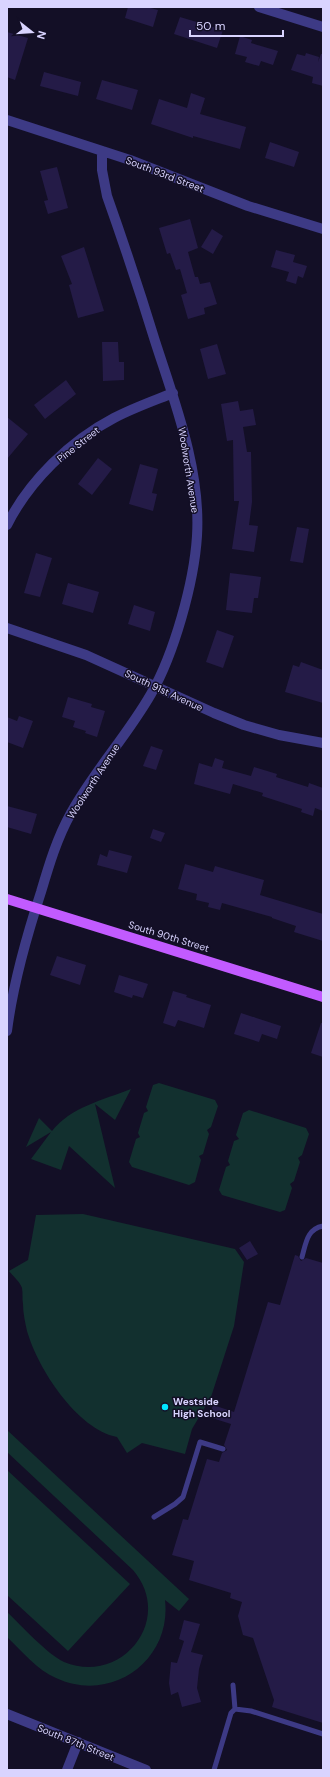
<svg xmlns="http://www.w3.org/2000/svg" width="330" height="1777" font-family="'DM Sans',sans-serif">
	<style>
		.green { fill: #12302f }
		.building { fill: #241b47 }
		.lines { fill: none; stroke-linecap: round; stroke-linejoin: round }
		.lane { stroke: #3d3a85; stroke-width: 5 }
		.street { stroke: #3d3a85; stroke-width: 10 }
		.primary { stroke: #c25bff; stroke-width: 10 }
		.poi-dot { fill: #00e5ff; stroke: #130f26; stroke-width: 1.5 }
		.labels { text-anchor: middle; stroke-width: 3; stroke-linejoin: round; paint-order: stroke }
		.street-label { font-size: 10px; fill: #d9d4ff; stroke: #130f26 }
		.poi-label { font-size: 10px; font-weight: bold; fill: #d9d4ff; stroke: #130f26; text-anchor: start }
	</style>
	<rect width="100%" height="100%" fill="#130f26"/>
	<!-- green -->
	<path class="green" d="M159 1083 215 1100 218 1106 211 1127 207 1130 209 1134 203 1154 199 1156 201 1160 195 1182 189 1185 132 1167 129 1162 136 1139 140 1137 138 1133 144 1113 148 1111 146 1107 153 1085Z
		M131 1089 115 1120 95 1104 115 1188 69 1146 61 1170 31 1159 51 1132 26 1147 39 1118 52 1131C71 1107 103 1100 131 1089Z
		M249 1110 306 1128 309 1134 302 1155 298 1158 300 1162 294 1181 290 1184 292 1188 285 1210 280 1212 222 1195 219 1190 226 1167 230 1165 228 1161 234 1141 239 1139 236 1135 243 1113Z
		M83 1214 235 1249 244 1262 234 1326 211 1397 192 1429 185 1454 142 1443 127 1453 117 1437C77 1429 38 1369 27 1331 25 1322 23 1313 23 1304 22 1299 23 1293 22 1288 20 1282 13 1276 9 1271L28 1260 36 1215Z
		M7 1430 189 1599 179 1611 165 1600C172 1660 112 1704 56 1678 37 1670 22 1651 7 1637V1612C21 1625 47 1654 64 1662 122 1686 175 1619 133 1570L7 1452Z
		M7 1470 130 1584 68 1651 7 1595Z"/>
	<!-- building -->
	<path class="building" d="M128 7H147L158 10 153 27 125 18Z
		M180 17 223 30 217 48 174 34Z
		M7 32 28 38 15 80 7 77Z
		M240 36 252 40 251 43 278 51 273 65 261 61 259 66 245 62 247 57 235 54Z
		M306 53 319 57 318 62 321 54H323V86L312 83 313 77 291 70 297 54 305 56Z
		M44 72 81 82 78 96 40 86Z
		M102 80 138 90 132 110 96 99Z
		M191 93 205 98 200 114 246 127 240 149 193 136V138L151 124 159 99 187 108Z
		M270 142 299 152 294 167 265 158Z
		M57 167 68 208 48 214 44 201 48 200 40 171Z
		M190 219 198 248 188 252 195 277H198L200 284 210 282 217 304 204 308 205 314 188 319 181 295 187 293 180 269 176 270 170 253 167 254 159 228Z
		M212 229 223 236 213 254 201 247Z
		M84 247 104 311 78 318 69 285 72 284 61 256Z
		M276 250 295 255 293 262 307 266 303 278 298 276 296 284 286 281 289 272 271 267Z
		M102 342H118L119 362H124V380L103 381Z
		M217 344 226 374 208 379 200 349Z
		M66 380 76 394 45 419 34 405Z
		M238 401 240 411 253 409 256 425 243 427 247 452H251L252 502 249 525 258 526 254 552 232 549 239 501H234L233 440 227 441 221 404Z
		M7 417 28 434 7 459Z
		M98 458 112 469 92 495 78 484Z
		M140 464 158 469 152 493 157 494 153 511 129 504Z
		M297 527 309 529 303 563 290 561Z
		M36 553 52 558 40 597 24 593Z
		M230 573 261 577 258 598H254L252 613 226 610Z
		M68 583 99 592 93 613 62 604Z
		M134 605 155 612 150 631 128 624Z
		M217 630 234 636 223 668 206 662Z
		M301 662 323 670V703L285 692 293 665 299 667Z
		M68 697 92 704 91 707 105 711 97 737 85 733 86 731 73 727 75 721 62 717Z
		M19 716 33 721 23 748 7 742V717L17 721Z
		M151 746 163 750 156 770 143 766Z
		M215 758 224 761 222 768 251 776 254 767 277 774 276 777 308 787 309 783 323 788V811L315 808 313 816 301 812 302 809 262 796 263 793 233 784 230 794 194 784 199 763 212 767Z
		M7 806 37 814 31 834 7 827Z
		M153 829 165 833 161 842 150 838Z
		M109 850 132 856 127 873 97 865 100 854 107 857Z
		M185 864 213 872 215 866 264 880 260 895 323 914V941L294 932 296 926 272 918V917L222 903 220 910 208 907 209 903 196 900 197 894 178 889Z
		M57 956 86 965 80 985 50 975Z
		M119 975 148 984 143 998 133 995 132 998 114 992Z
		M173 991 187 995 186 997 211 1005 204 1028 178 1020 175 1027 163 1023Z
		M241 1013 281 1026 277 1039 262 1034 259 1042 234 1034Z
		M321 1023H323V1057L311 1053Z
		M250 1241 258 1254 247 1260 239 1248Z
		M295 1255 298 1256 301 1261 306 1258 323 1263V1723L272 1707 274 1700 253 1638 243 1635 238 1616 242 1602 230 1598 231 1593 189 1580 194 1561 172 1555 183 1519 188 1520 207 1459 219 1462 222 1453 227 1450 224 1445 231 1424 209 1417 213 1405 234 1412 268 1302 280 1305Z
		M184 1620 200 1624 191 1652 203 1655 199 1669 197 1688 201 1702 182 1707 178 1692 171 1695 169 1683 171 1662 177 1663 184 1641 179 1639Z"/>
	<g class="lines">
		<!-- lane -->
		<path class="lane" d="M302 1257C306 1243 307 1229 323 1226
			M154 1517 175 1504 183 1497 200 1442 223 1449
			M233 1685 235 1709
			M214 1770 231 1713 235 1709 251 1711 323 1734"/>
		<!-- street -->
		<path class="street" d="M259 7 323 27
			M7 120 130 160 248 206 323 229
			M7 525C29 481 70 441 114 418 133 408 153 401 173 393
			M7 628 86 655 214 713 244 725 279 735 323 743
			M7 1031C13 983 26 938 41 892 49 865 57 838 71 813 94 771 127 736 151 694 174 654 194 583 197 536 201 470 175 403 155 341 140 292 124 244 107 196L102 170V151
			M7 1714 146 1770
			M67 1770 78 1742"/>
		<!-- primary -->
		<path class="primary" d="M7 899 323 997"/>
	</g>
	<!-- markers -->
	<circle class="poi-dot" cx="165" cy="1407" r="4"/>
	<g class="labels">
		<!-- street labels -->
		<g class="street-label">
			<text transform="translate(165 174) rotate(21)" y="4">South 93rd Street</text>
			<text transform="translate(78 444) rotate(-38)" y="4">Pine Street</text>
			<text transform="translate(189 470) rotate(81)" y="4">Woolworth Avenue</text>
			<text transform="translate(164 690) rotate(25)" y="4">South 91st Avenue</text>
			<text transform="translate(93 781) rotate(-57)" y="4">Woolworth Avenue</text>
			<text transform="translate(169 936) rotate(17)" y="4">South 90th Street</text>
			<text transform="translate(76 1742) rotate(22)" y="4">South 87th Street</text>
		</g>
		<!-- poi labels -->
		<g class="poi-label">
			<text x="173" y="1405">Westside<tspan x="173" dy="12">High School</tspan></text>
		</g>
	</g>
	<!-- border -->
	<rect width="330" height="1777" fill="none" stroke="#d9d4ff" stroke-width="16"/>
	<!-- north arrow -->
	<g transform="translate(32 32) rotate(107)" stroke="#130f26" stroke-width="3" paint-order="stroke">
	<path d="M0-3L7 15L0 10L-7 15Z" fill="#d9d4ff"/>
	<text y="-6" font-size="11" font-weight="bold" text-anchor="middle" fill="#d9d4ff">N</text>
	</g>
	<!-- scale -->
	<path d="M190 30v6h93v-6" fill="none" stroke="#d9d4ff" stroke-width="2"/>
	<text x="196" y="30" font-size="12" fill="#d9d4ff" stroke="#130f26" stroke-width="3" paint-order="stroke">50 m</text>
</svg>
